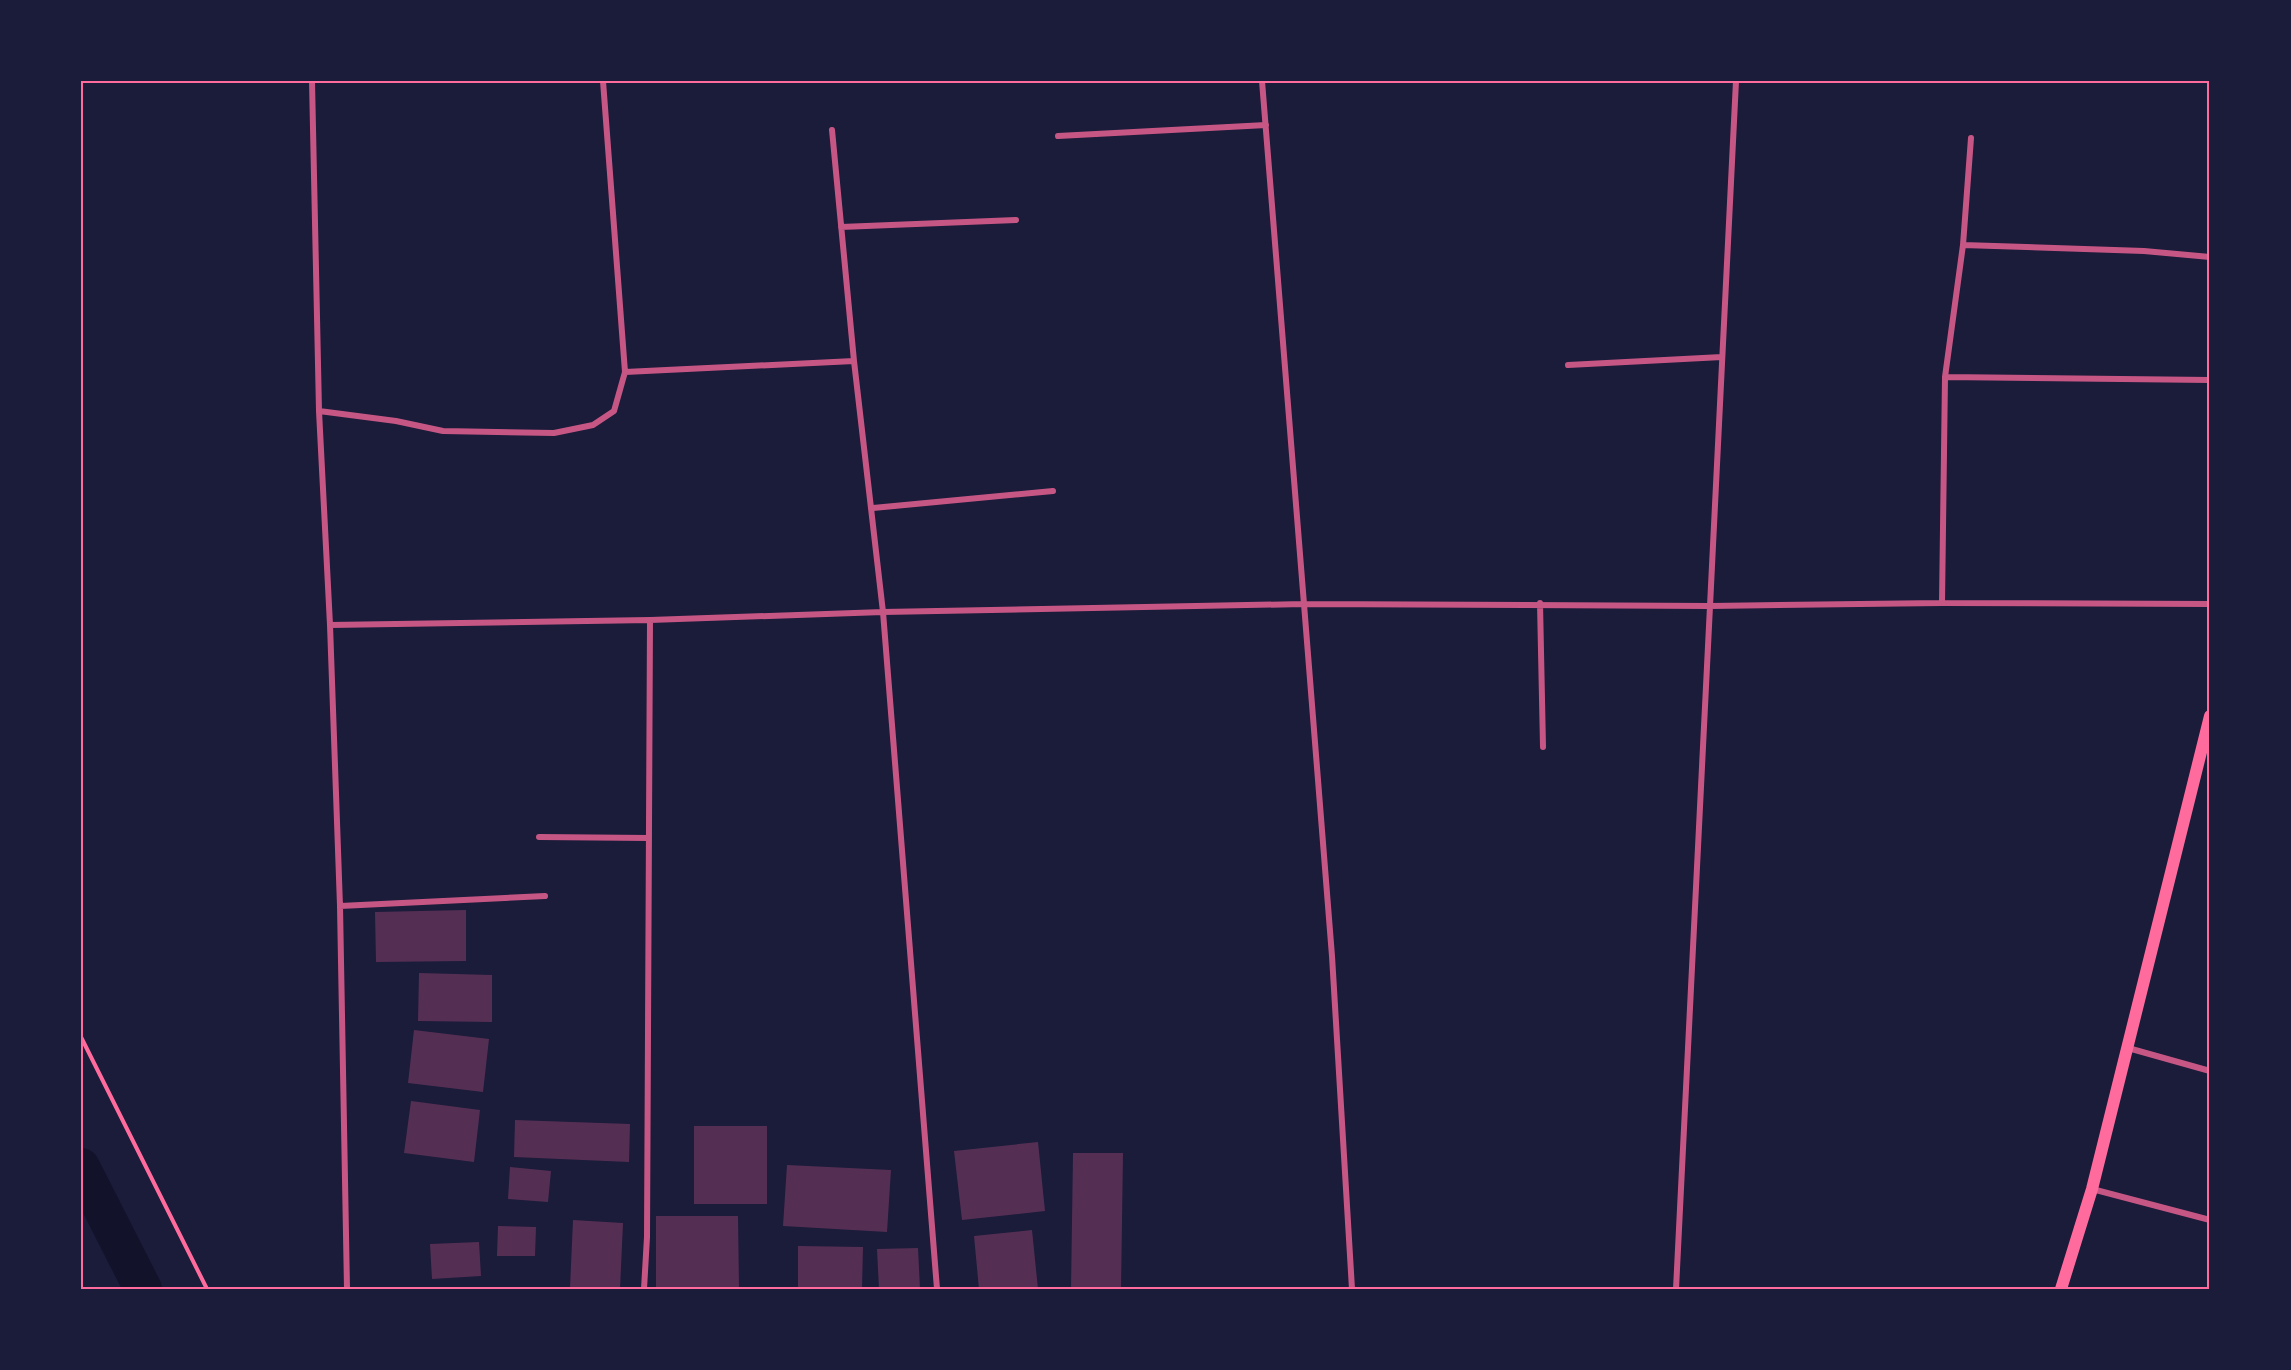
<svg xmlns="http://www.w3.org/2000/svg" width="2291" height="1370" font-family="'Nunito Sans',sans-serif">
	<style>
		.lines { fill: none; stroke-linecap: round; stroke-linejoin: round }
		.canal { stroke: #12122b; stroke-width: 38 }
		.building { fill: #542f53 }
		.path { stroke: #ff6b9d; stroke-width: 4 }
		.minor { stroke: #c65784; stroke-width: 6 }
		.secondary { stroke: #ff6b9d; stroke-width: 12 }
		.neatline { fill: none; stroke: #ff6b9d; stroke-width: 2 }
	</style>
	<rect width="100%" height="100%" fill="#1b1b3a"/>
	<g class="lines">
		<!-- canal -->
		<path class="canal" d="M81 1167 143 1289"/>
	</g>
	<!-- building -->
	<path class="building" d="M466 910V961L376 962 375 912Z
		M419 973 492 975V1022L418 1021Z
		M414 1030 489 1039 483 1092 408 1083Z
		M411 1101 480 1110 474 1162 404 1153Z
		M515 1120 630 1124 629 1162 514 1157Z
		M694 1126H767V1204H694Z
		M1038 1142 1045 1211 962 1220 954 1151Z
		M1073 1153H1123L1121 1289H1071Z
		M787 1165 891 1170 887 1232 783 1226Z
		M510 1167 551 1171 548 1202 508 1199Z
		M656 1216H738L739 1289H656Z
		M573 1220 623 1223 620 1289 570 1288Z
		M498 1226 536 1227 535 1256H497Z
		M1032 1230 1038 1289H979L974 1236Z
		M479 1242 481 1276 432 1279 430 1244Z
		M798 1246 863 1247 862 1289H798Z
		M918 1248 920 1289H879L877 1249Z"/>
	<g class="lines">
		<!-- path -->
		<path class="path" d="M81 1037 207 1289"/>
		<!-- minor -->
		<path class="minor" d="M312 81 319 411 330 625
			M603 81 625 372
			M1736 81 1710 606 1942 603 2210 604
			M832 130 854 361 883 612 1304 604 1262 81
			M1058 136 1266 125
			M841 227 1016 220
			M1963 245 2144 251 2210 257
			M1568 365 1722 357
			M1945 377 2210 380
			M319 411 396 421 443 431 554 433 593 425 614 411 625 372 854 361
			M873 508 1053 491
			M1540 603 1543 747
			M1942 603 1945 377 1963 245 1971 138
			M539 837 649 838
			M340 906 545 896
			M2128 1048 2210 1071
			M2092 1189 2210 1220
			M347 1289 340 906 330 625 650 620 883 612 937 1289
			M644 1289 647 1237 650 620
			M1352 1289 1332 956 1304 604 1710 606 1676 1289"/>
		<!-- secondary -->
		<path class="secondary" d="M2061 1289 2092 1189 2210 716"/>
	</g>
	<!-- border -->
	<rect width="2291" height="1370" fill="none" stroke="#1b1b3a" stroke-width="165"/>
	<rect x="82" y="82" width="2126" height="1206" class="neatline"/>
</svg>
